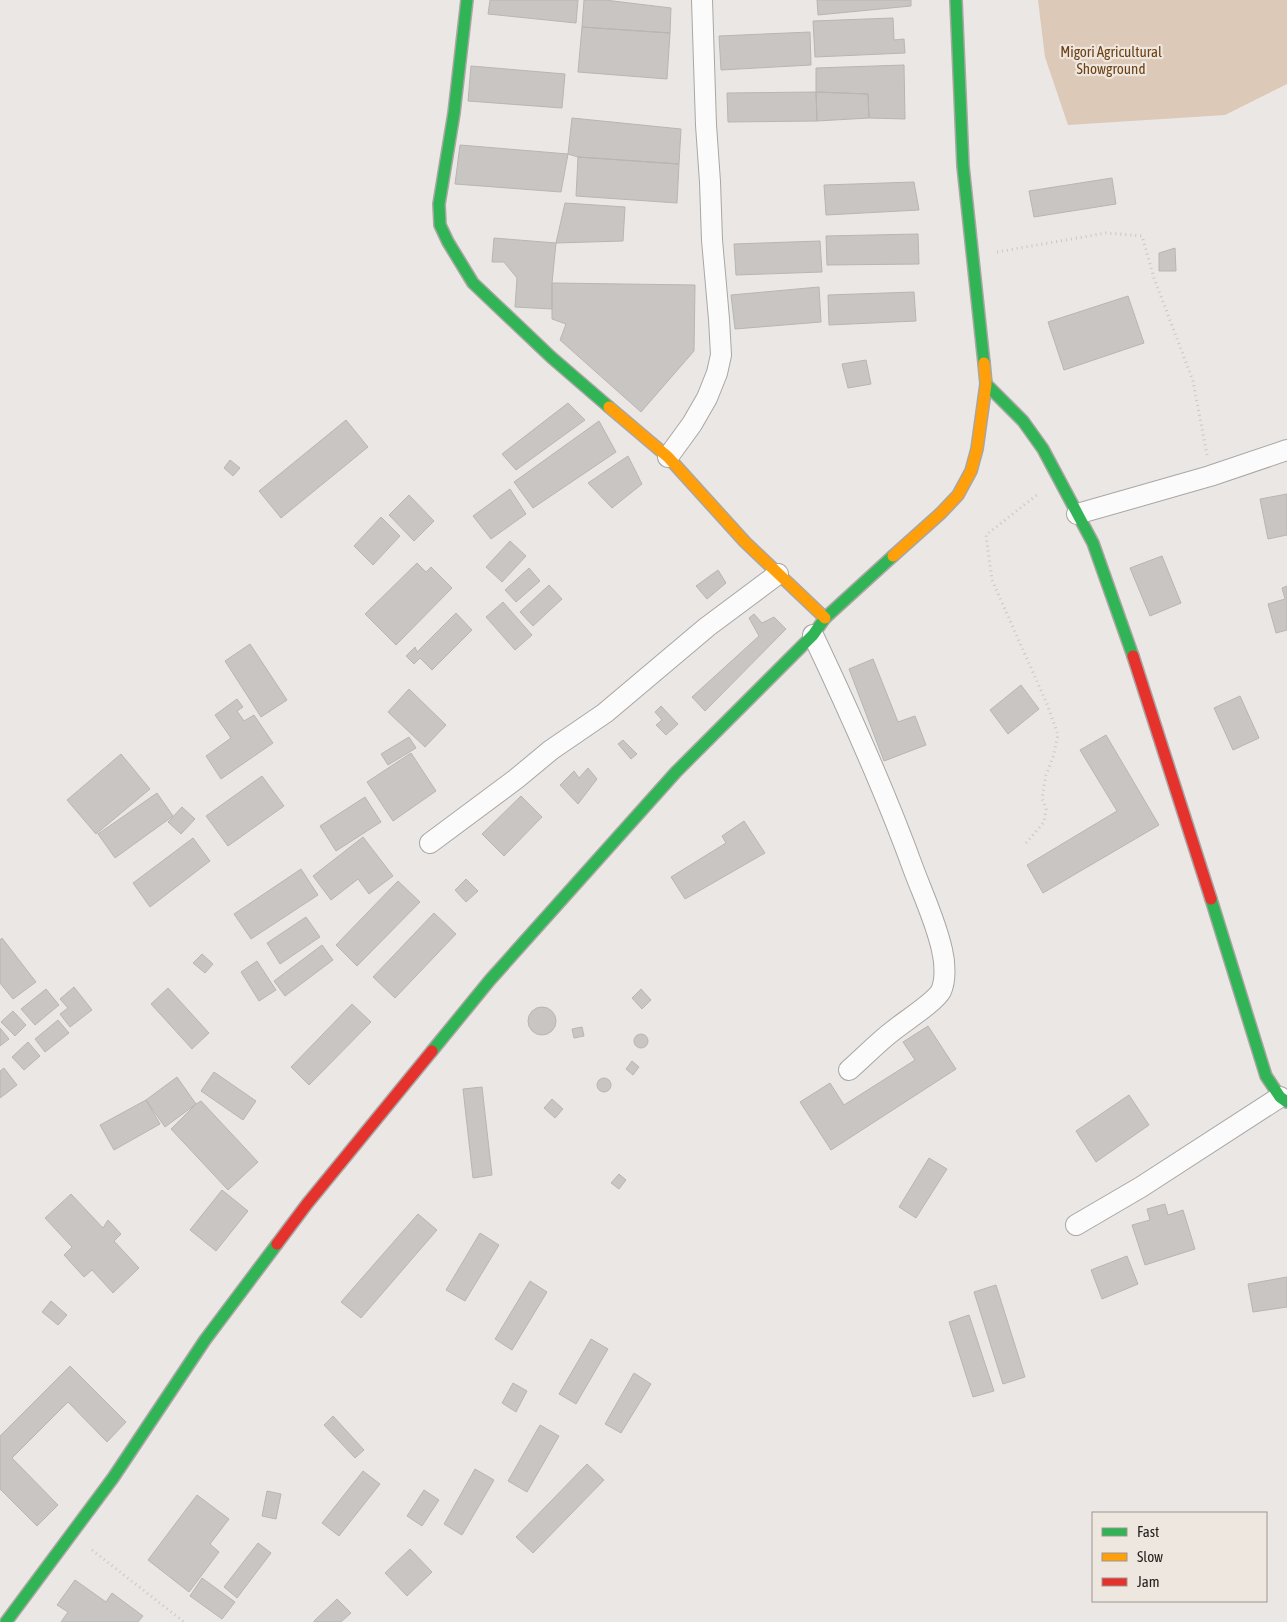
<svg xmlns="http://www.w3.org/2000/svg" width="1287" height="1622" font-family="'Asap Condensed',sans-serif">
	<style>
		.green { fill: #dcc9b8 }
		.building { fill: #c8c5c2; stroke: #b8b6b3 }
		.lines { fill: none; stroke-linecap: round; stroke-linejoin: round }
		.street-casing { stroke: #a9a6a4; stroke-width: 22 }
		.fast-casing { stroke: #a9a6a4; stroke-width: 14 }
		.slow-casing { stroke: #a9a6a4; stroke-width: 14 }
		.jam-casing { stroke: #a9a6a4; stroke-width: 14 }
		.path { stroke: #c9c8c7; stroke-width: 3; stroke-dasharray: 1 4; stroke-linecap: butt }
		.street { stroke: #fcfbfb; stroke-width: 20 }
		.fast { stroke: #30b455; stroke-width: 11 }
		.slow { stroke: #ff9f0a; stroke-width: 11 }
		.jam { stroke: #e5322d; stroke-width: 11 }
		.labels { text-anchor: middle; stroke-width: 4.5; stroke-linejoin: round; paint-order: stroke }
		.park-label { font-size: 15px; fill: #6d4113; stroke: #eee7e0 }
	</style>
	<rect width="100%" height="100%" fill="#eae7e4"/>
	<!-- green -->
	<path class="green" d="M1038 0H1287V84L1225 115 1068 125 1045 57Z"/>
	<!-- building -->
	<path class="building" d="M490 0H578L576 23 488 14Z
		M584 0H605L671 8 670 33 582 27Z
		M817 0H911V6L818 15Z
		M893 18 894 40 904 39 905 53 815 57 813 21Z
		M582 27 670 33 667 79 578 72Z
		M810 32 811 65 721 70 719 36Z
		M904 65 905 119 869 118 868 94 816 92V68Z
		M471 66 565 74 562 108 468 101Z
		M816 92 868 94 869 118 817 121Z
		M816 92 817 121 728 122 727 93Z
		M572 118 681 129 679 164 578 157 568 154Z
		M460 145 568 154 561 192 455 184Z
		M578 157 679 164 677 203 576 196Z
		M1112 178 1116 204 1034 217 1029 191Z
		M914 182 919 210 826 215 824 185Z
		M565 203 625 207 623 241 556 243Z
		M918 234 919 264 827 265 826 236Z
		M494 238 556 243 552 283V309L515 307 517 278 504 262H492Z
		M820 241 822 272 736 275 734 244Z
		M1175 248 1176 271H1159V253Z
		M552 283 695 285 694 351 641 412 560 340 566 324 552 319Z
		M819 287 821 322 735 329 731 295Z
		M914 292 916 321 829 325 828 295Z
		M1128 296 1144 343 1064 370 1048 322Z
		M866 360 871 384 848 388 842 364Z
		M568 403 585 420 516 470 502 454Z
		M346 420 368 447 281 518 259 491Z
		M599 421 616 452 533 508 514 482Z
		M628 456 642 484 612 508 588 483Z
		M230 460 240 468 233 476 224 468Z
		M510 489 526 514 491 539 473 516Z
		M1287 494V535L1268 539 1260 499Z
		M409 495 434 521 414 541 389 515Z
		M381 517 400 536 373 565 354 546Z
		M510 541 526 556 502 582 486 567Z
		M1162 556 1181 603 1150 616 1130 568Z
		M417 563 426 572 431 567 452 588 396 645 365 614Z
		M529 568 540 581 516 602 505 590Z
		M718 570 726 583 707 599 696 586Z
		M549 585 562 599 533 626 520 612Z
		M1287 586V630L1276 633 1268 604 1285 599 1282 588Z
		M503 602 532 635 515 650 486 617Z
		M456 613 472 630 432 670 420 658 414 664 406 656 415 647 417 652Z
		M754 614 762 623 774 617 786 629 705 711 692 697 759 636 749 618Z
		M250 644 287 700 261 717 225 661Z
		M873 659 898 722 915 716 926 745 884 761 849 669Z
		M1021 685 1039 709 1008 734 990 710Z
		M409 689 446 725 425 747 388 712Z
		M1240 696 1259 738 1233 750 1214 708Z
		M237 699 243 707 237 711 244 721 254 715 273 743 221 779 206 756 231 738 215 715Z
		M661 706 678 724 666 735 656 725 662 720 655 712Z
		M1106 735 1159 825 1043 893 1027 865 1117 811 1080 750Z
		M409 737 416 748 388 765 381 754Z
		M623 740 637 754 631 759 618 744Z
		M411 753 436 791 393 821 367 782Z
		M121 754 150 789 96 834 67 800Z
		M588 768 597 779 578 804 560 785 574 771 579 778Z
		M262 776 284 806 228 846 206 816Z
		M157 793 173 816 115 858 98 834Z
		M521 796 542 817 504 856 482 834Z
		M365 797 381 822 336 851 320 826Z
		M182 807 195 819 181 834 168 822Z
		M744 821 765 853 685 899 671 877 726 843 722 836Z
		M363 837 393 876 369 894 358 879 331 900 313 876Z
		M193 838 210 861 150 907 133 883Z
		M301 869 318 895 251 939 234 914Z
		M466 879 478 891 466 902 455 890Z
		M398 881 420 902 357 966 336 945Z
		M434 913 456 934 395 998 373 977Z
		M306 917 320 937 280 964 267 943Z
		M2 938 36 982 13 999 0 983V940Z
		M322 945 333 960 285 996 274 981Z
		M202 954 213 964 205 973 193 963Z
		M257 961 276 990 259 1001 241 972Z
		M74 987 92 1010 70 1027 60 1014 68 1008 60 999Z
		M168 988 209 1033 192 1049 151 1004Z
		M46 989 59 1005 35 1025 21 1009Z
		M641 989 651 1000 642 1009 632 998Z
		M352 1004 371 1022 309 1085 291 1067Z
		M528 1021a14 14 0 1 1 28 0a14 14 0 1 1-28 0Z
		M13 1011 26 1025 15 1036 1 1022Z
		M58 1020 69 1033 45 1052 35 1039Z
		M928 1026 956 1069 831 1150 800 1102 830 1083 844 1105 915 1060 903 1042Z
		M582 1027 584 1036 574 1038 572 1029Z
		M0 1028 9 1039 0 1046Z
		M634 1041a7 7 0 1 1 14 0a7 7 0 1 1-14 0Z
		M28 1042 40 1056 24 1070 12 1057Z
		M632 1061 639 1067 633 1075 626 1069Z
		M4 1068 17 1085 0 1098V1071Z
		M214 1072 256 1101 243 1120 201 1091Z
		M177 1077 196 1104 165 1127 146 1100Z
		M597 1085a7 7 0 1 1 14 0a7 7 0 1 1-14 0Z
		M482 1087 492 1175 473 1178 463 1089Z
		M1129 1095 1149 1125 1096 1162 1076 1131Z
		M552 1099 563 1109 555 1118 544 1108Z
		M146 1100 160 1124 114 1150 100 1125Z
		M201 1101 258 1162 228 1190 171 1129 196 1104Z
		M929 1158 947 1169 916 1218 899 1207Z
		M619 1174 626 1180 619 1189 611 1183Z
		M222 1190 248 1211 216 1251 190 1230Z
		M71 1194 103 1228 108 1220 121 1234 114 1241 139 1268 113 1293 92 1270 84 1277 64 1255 72 1247 45 1218Z
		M1165 1204 1168 1215 1183 1210 1195 1249 1145 1265 1132 1225 1150 1220 1147 1209Z
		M418 1214 437 1230 361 1318 341 1302Z
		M480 1233 499 1245 465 1301 446 1290Z
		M1127 1256 1138 1284 1102 1299 1091 1270Z
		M1287 1277V1307L1253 1312 1248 1284Z
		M530 1281 547 1292 512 1350 495 1339Z
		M996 1285 1025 1377 1003 1384 974 1292Z
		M51 1301 67 1315 58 1325 42 1312Z
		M969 1315 994 1391 973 1397 949 1322Z
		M591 1339 608 1349 576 1404 559 1394Z
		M70 1366 126 1422 107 1442 68 1402 12 1458 58 1505 37 1526 0 1489V1436Z
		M634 1373 651 1384 621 1433 605 1424Z
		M513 1383 527 1391 516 1412 502 1403Z
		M333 1416 364 1450 355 1458 324 1425Z
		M540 1425 559 1436 527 1492 508 1481Z
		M587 1464 604 1480 533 1553 516 1537Z
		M475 1469 494 1480 462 1535 444 1524Z
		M363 1471 380 1484 339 1536 322 1523Z
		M424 1490 439 1500 422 1526 407 1516Z
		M267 1491 281 1494 276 1519 262 1516Z
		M197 1495 229 1519 210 1544 219 1552 189 1592 148 1560Z
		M258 1543 271 1553 237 1598 224 1587Z
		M410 1549 432 1572 407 1596 385 1573Z
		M202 1578 235 1602 222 1619 190 1596Z
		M75 1580 106 1602 112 1593 143 1616 138 1622H61L68 1612 57 1605Z
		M337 1599 351 1613 341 1622H314V1621Z"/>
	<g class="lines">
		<!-- street casing -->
		<g class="street-casing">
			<path id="street" d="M668 457 692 424 707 398 717 373 721 355 719 319 712 240 710 182 706 125 702 0
				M1077 514 1210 476 1287 450
				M813 635C849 711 884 788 913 868 923 895 936 922 942 950 945 962 946 980 941 991 935 1002 905 1021 894 1030 878 1042 864 1057 849 1070
				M430 843 516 779 551 750 605 713 707 627 778 574
				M1076 1225 1141 1187 1280 1097"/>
		</g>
		<!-- fast casing -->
		<g class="fast-casing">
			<path id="fast" d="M467 0 454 113 439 204 440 225 448 242 473 283 551 357 609 407
				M956 0 963 166 984 363
				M986 384 1023 421 1043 449 1093 543 1133 656
				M1211 899 1266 1076 1280 1097 1287 1102
				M432 1051 490 980 676 772 813 635 825 618 893 556
				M6 1622 113 1478 205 1340 277 1244"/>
		</g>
		<!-- slow casing -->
		<g class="slow-casing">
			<path id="slow" d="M609 407 668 457 745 542 825 618
				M893 556 941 513 958 495 971 471 977 449 986 384 984 363"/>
		</g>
		<!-- jam casing -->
		<g class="jam-casing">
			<path id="jam" d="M1133 656 1211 899
				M277 1244 307 1204 432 1051"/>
		</g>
		<!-- path -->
		<path class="path" d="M997 252 1106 233 1142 236 1154 278 1193 381 1207 455
			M1026 843 1044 822 1046 809 1042 798 1046 775 1053 757 1058 735 1047 704 992 580 986 535 1038 494
			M92 1550 184 1622"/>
		<!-- street -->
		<use href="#street" class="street"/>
		<!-- fast -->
		<use href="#fast" class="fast"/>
		<!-- slow -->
		<use href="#slow" class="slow"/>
		<!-- jam -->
		<use href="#jam" class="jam"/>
	</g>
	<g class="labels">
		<!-- park labels -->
		<g class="park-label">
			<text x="1111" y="57">Migori Agricultural<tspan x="1111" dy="17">Showground</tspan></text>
		</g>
	</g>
	<!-- legend -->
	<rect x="1092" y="1512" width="175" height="90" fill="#eee7e0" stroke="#9c9691"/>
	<rect x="1102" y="1528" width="25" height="8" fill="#30b455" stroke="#9c9691"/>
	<text x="1137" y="1537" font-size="15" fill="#201d1b">Fast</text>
	<rect x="1102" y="1553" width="25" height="8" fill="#ff9f0a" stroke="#9c9691"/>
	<text x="1137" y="1562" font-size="15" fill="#201d1b">Slow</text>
	<rect x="1102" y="1578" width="25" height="8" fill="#e5322d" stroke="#9c9691"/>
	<text x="1137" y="1587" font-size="15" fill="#201d1b">Jam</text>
</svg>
